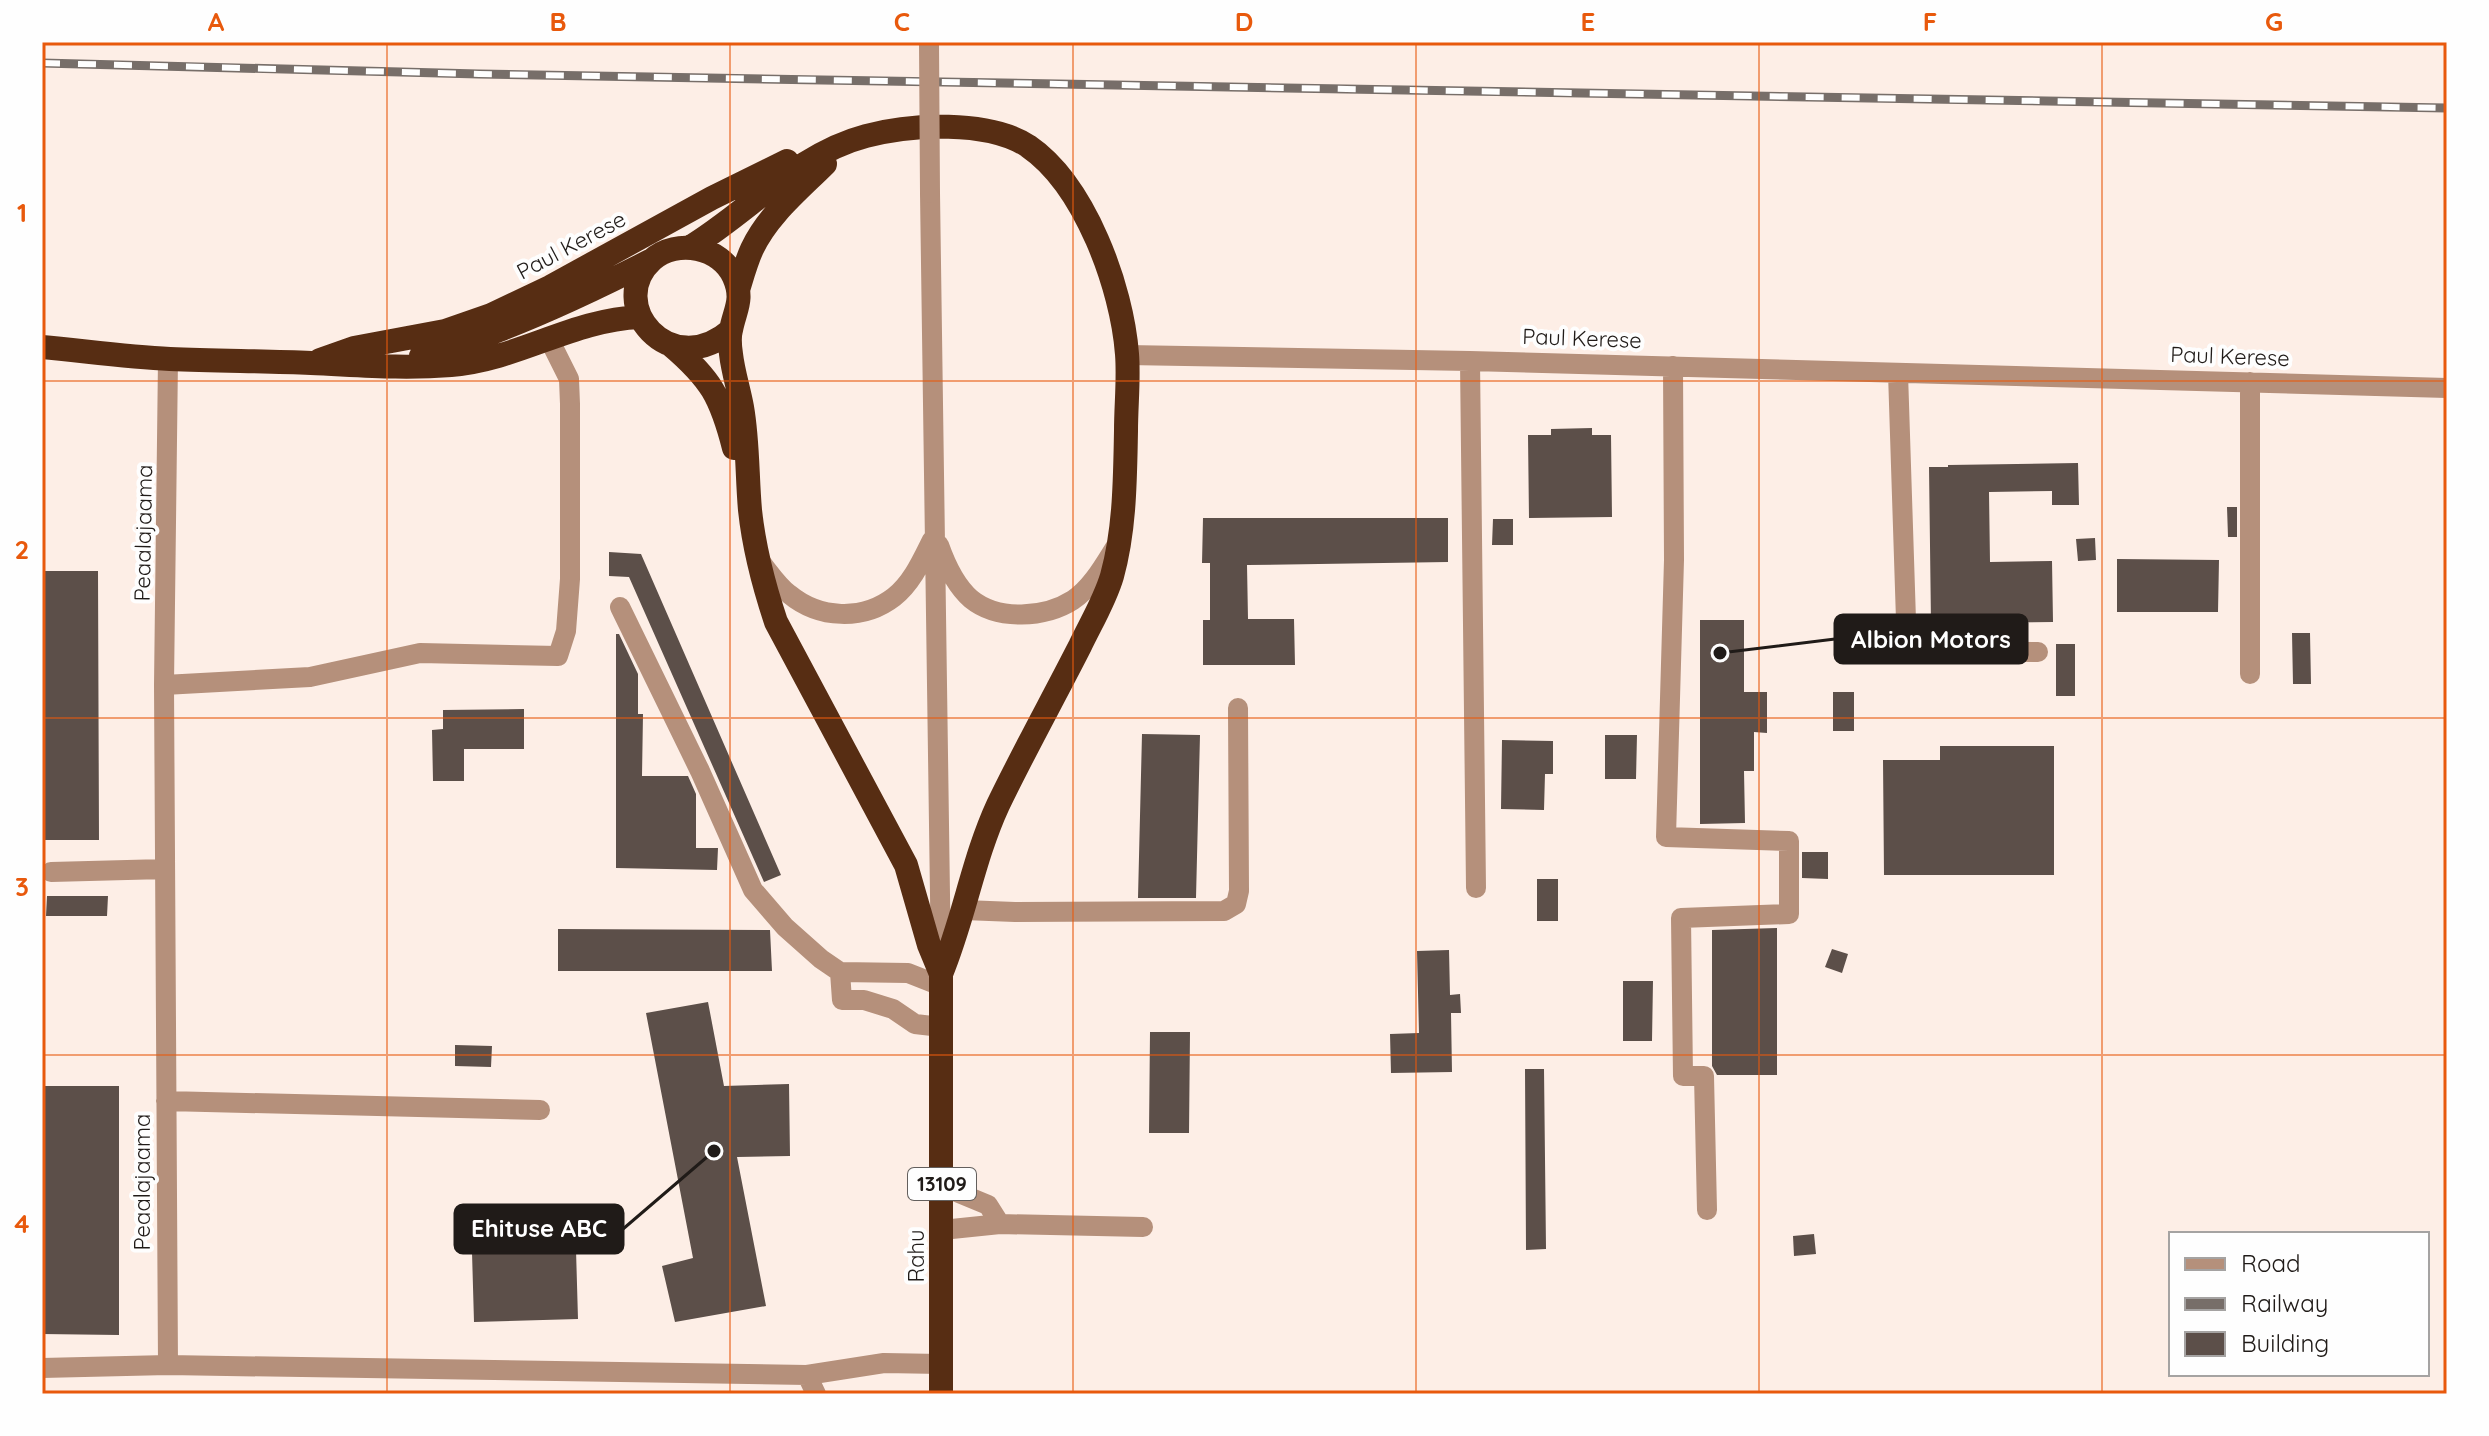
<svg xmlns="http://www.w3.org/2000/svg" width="2489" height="1436" font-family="Quicksand,sans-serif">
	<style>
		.building { fill: #5c4f49 }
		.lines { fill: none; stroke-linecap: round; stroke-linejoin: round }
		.minor { stroke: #b5907b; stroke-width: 20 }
		.highway { stroke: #572d13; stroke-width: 24 }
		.rail-casing { stroke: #776e69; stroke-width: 9 }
		.rail { stroke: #fefefe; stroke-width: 6; stroke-dasharray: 18; stroke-linecap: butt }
		.minor-bridge { stroke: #b5907b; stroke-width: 20 }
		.grid { fill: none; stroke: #e8590c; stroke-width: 2; stroke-opacity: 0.55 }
		.labels { text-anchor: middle; stroke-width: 8; stroke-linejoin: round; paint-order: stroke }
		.shield { fill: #fefefe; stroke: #635f5d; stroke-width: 2 }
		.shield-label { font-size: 20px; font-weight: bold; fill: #201b18 }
		.street-label { font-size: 22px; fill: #201b18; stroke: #fefefe }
		.leader { fill: none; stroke: #201b18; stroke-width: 3 }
		.callout-dot { fill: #201b18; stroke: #fefefe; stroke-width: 3 }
		.callout { fill: #201b18; stroke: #201b18; stroke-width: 3 }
		.callout-label { font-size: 24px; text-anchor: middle; font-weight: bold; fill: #fff }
		.neatline { fill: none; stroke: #e8590c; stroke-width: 3 }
		.grid-label { font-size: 26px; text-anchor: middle; font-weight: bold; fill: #e8590c }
	</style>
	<rect width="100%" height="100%" fill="#fdeee6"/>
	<!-- building -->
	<path class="building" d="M1592 428V435H1611L1612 517 1529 518 1528 435H1551V429Z
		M2078 463 2079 505H2052V491L1989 492 1990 562 2052 561 2053 622 1931 623 1929 467H1948V465Z
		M2227 507H2237V537H2228Z
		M1203 518H1448V562L1247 565 1248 619H1294L1295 665H1203V620H1210V563H1202Z
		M1493 519H1513V545H1492Z
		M2095 538 2096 560 2078 561 2076 539Z
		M609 552 641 554 781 875 764 882 629 577 609 576Z
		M2117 559 2219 560 2218 612H2117Z
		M42 571H98L99 840H42Z
		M1700 620H1744V692H1767V733L1754 732V771H1744L1745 823 1700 824Z
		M2292 633H2310L2311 684H2293Z
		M616 634H619L638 674V714H643L642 776H688L696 794V848H718L717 870 616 868Z
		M2056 644H2075V696H2056Z
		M1833 692H1854V731H1833Z
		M524 709V749H464V781H433L432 730 443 729V710Z
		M1142 734 1200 735 1196 898H1138Z
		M1605 735H1637L1636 779H1605Z
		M1502 740 1553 741V774H1545L1544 810 1501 809Z
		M1940 746H2054V875H1884L1883 760H1940Z
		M1802 852H1828V879L1802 878Z
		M1537 879H1558V921H1537Z
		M47 896H108L107 916H46Z
		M1777 928V1075H1717L1712 1066V930Z
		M558 929 770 930 772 971H558Z
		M1832 949 1848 954 1842 973 1825 967Z
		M1449 950 1450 995 1460 994 1461 1013H1451L1452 1072 1391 1073 1390 1034 1419 1033 1417 951Z
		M1623 981H1653L1652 1041H1623Z
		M708 1002 724 1086 789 1084 790 1156 737 1157 766 1306 675 1322 662 1266 693 1258 646 1013Z
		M1150 1032H1190L1189 1133H1149Z
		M455 1045 492 1046 491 1067 455 1066Z
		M1525 1069H1544L1546 1249 1526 1250Z
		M42 1086H119V1335L42 1334Z
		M575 1215 578 1319 474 1322 471 1217Z
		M1814 1234 1816 1254 1794 1256 1793 1236Z"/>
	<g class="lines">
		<!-- minor -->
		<path class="minor" d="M930 193 941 965
			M1127 355 1470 361 2447 388
			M168 359 164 685 168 1365 807 1375 884 1363 941 1364
			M1470 361 1476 888
			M1673 366 1674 560 1666 837 1789 841V914L1681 918 1683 1076H1704L1707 1210
			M1898 373 1907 651 2038 652
			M2250 382V674
			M939 545C946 565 955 585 971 599 998 621 1045 618 1073 600 1092 587 1104 565 1116 546
			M760 561C769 572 778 586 789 594 819 619 863 621 894 597 912 583 922 560 932 540
			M620 607 700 771 753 890 785 927 821 959 840 972 908 973 941 986
			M164 685 310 677 420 653 558 656 566 631 570 579V404L569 379 549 339
			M51 872 165 869
			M964 910 1015 912 1224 911 1236 904 1239 891 1238 708
			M840 972 842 1000H864L893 1009 915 1024 941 1027
			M166 1101 540 1110
			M942 1186 988 1205 1000 1224
			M942 1230 1000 1224 1143 1227
			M42 1368 168 1365
			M807 1375 816 1394"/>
		<!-- highway -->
		<path class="highway" d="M689 248C749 212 797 154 866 136 910 124 988 120 1028 146 1085 185 1122 287 1127 354 1129 379 1126 405 1126 431 1125 479 1125 529 1112 576 1105 600 1091 623 1080 646 1053 699 1024 751 998 805 973 859 964 919 941 974V1394
			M738 290C742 277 746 262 752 249 768 215 799 190 825 164
			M731 330C670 383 604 304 652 260 677 238 721 247 734 277 744 300 735 309 731 330 729 337 730 347 731 354 733 372 739 390 742 407 748 441 747 476 750 510 754 548 764 586 776 622L906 865 929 945 941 974
			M671 345C711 379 721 397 734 448
			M42 347C85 351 127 357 170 359 217 361 264 361 311 363 359 365 402 369 451 365 520 359 571 320 640 317
			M421 356C449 350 476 339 504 328 555 308 603 285 652 260
			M320 360 354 348 445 331 491 315 550 287 712 198 787 161"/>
		<!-- rail casing -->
		<g class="rail-casing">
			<path id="rail" d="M42 63 479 74 2447 108"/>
		</g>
		<!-- rail -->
		<use href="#rail" class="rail"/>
		<!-- minor-bridge -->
		<path class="minor-bridge" d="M929 42 930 193"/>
	</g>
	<!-- grid -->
	<path class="grid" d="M387 42V1394M730 42V1394M1073 42V1394M1416 42V1394M1759 42V1394M2102 42V1394M42 381H2447M42 718H2447M42 1055H2447"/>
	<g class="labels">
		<!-- shield labels -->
		<rect class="shield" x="908" y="1168" width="68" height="32" rx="6"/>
		<g class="shield-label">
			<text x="942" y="1191">13109</text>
		</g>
		<!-- street labels -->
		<g class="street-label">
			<text transform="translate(571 245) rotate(-28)" y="8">Paul Kerese</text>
			<text transform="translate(1582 338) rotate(2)" y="8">Paul Kerese</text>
			<text transform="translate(2230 356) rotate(2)" y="8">Paul Kerese</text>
			<text transform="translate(143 533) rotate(-89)" y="8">Peaalajaama</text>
			<text transform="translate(142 1182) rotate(-90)" y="8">Peaalajaama</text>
			<text transform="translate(916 1256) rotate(-90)" y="8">Rahu</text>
		</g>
	</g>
	<!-- callouts -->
	<path class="leader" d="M1720 653L1835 639M714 1151L623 1229"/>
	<g class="callout-dot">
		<circle cx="1720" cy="653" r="8"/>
		<circle cx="714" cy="1151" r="8"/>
	</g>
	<g class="callout">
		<rect x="1835" y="615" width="192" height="48" rx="8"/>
		<rect x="455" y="1205" width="168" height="48" rx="8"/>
	</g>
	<g class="callout-label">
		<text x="1931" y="648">Albion Motors</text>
		<text x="539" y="1237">Ehituse ABC</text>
	</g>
	<!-- border -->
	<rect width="2489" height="1436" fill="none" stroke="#fefefe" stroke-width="88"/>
	<!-- legend -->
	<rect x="2169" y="1232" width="260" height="144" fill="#fefefe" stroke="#a5a3a2" stroke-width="2"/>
	<rect x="2185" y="1258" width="40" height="12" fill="#b5907b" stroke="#a5a3a2" stroke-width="2"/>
	<text x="2241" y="1272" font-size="24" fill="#201b18">Road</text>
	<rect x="2185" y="1298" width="40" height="12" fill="#776e69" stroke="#a5a3a2" stroke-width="2"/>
	<text x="2241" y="1312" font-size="24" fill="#201b18">Railway</text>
	<rect x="2185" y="1332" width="40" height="24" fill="#5c4f49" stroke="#a5a3a2" stroke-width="2"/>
	<text x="2241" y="1352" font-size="24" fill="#201b18">Building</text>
	<rect x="44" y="44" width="2401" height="1348" class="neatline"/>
	<g class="grid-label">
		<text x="216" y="31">A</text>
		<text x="558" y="31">B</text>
		<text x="902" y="31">C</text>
		<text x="1244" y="31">D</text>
		<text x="1588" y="31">E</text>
		<text x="1930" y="31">F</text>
		<text x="2274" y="31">G</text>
		<text x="22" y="222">1</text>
		<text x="22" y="559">2</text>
		<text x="22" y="896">3</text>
		<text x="22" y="1233">4</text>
	</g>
</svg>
